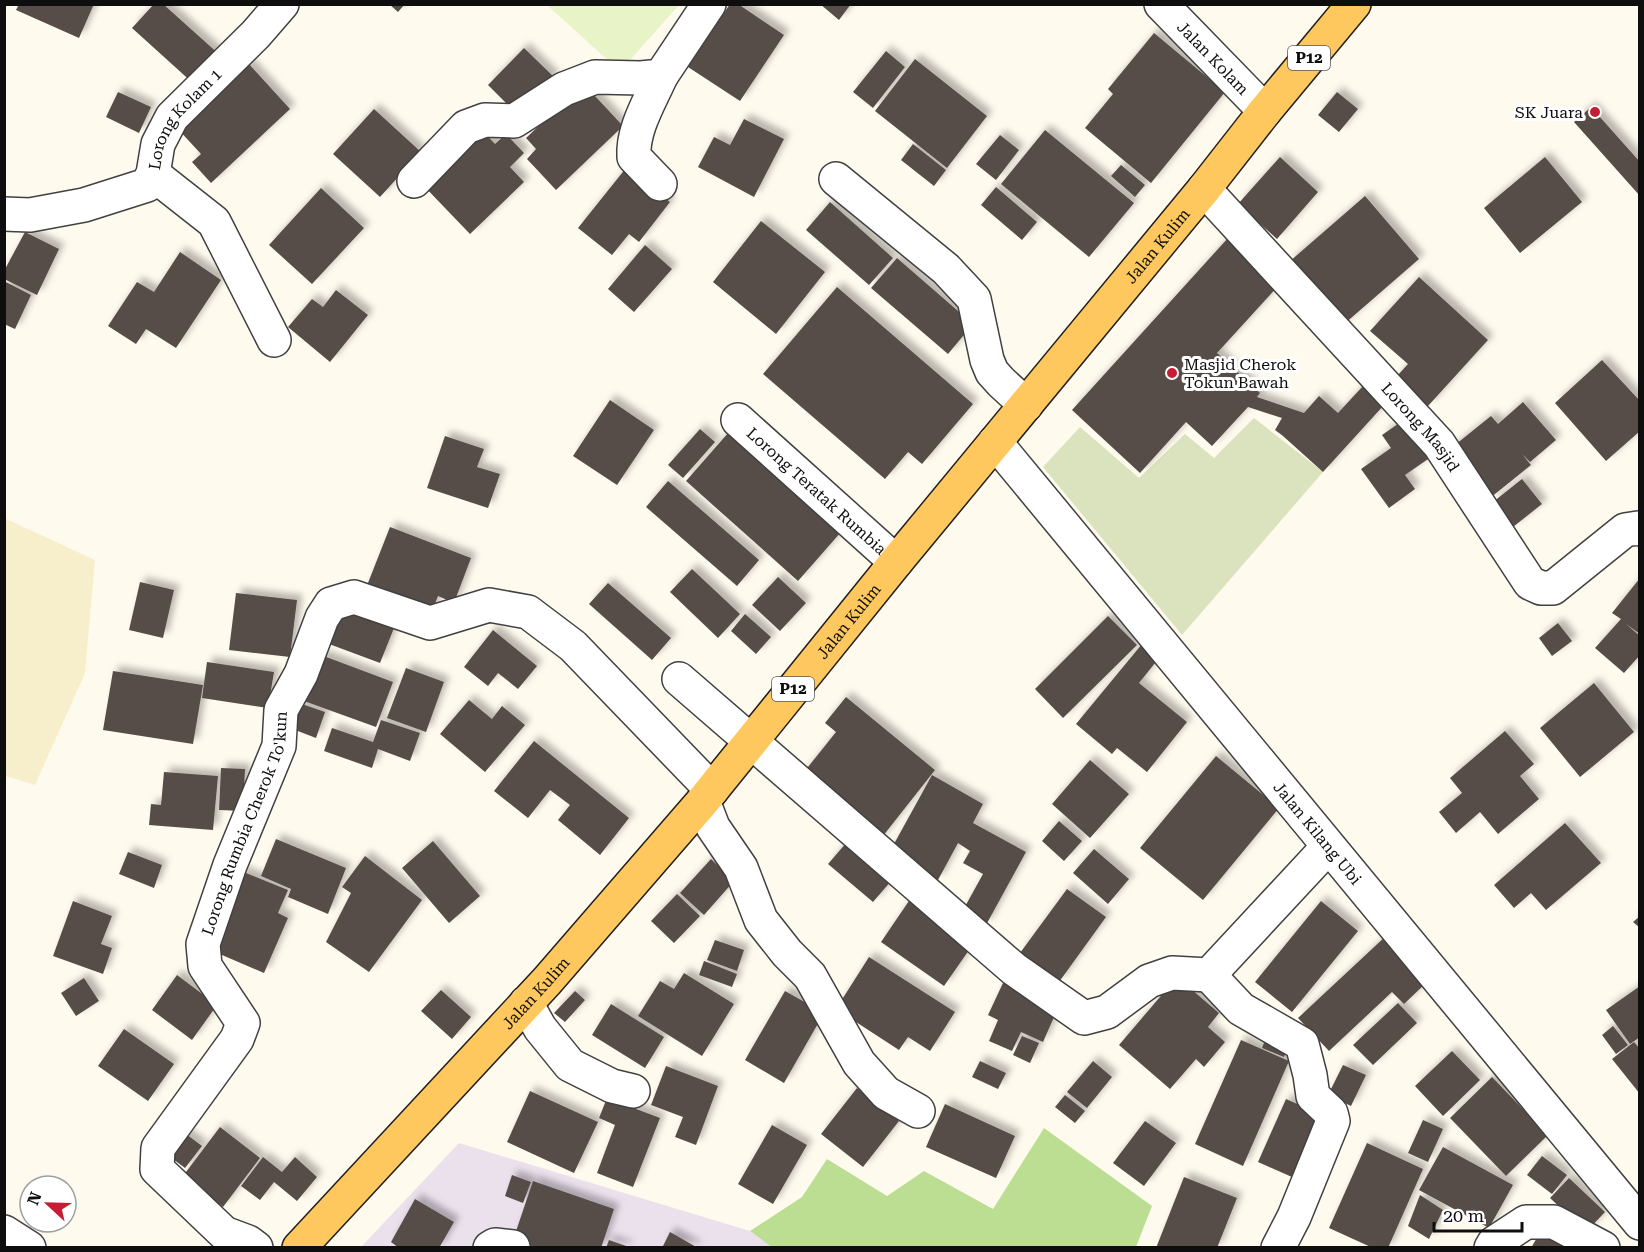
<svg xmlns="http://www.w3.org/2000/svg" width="1644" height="1252" font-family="'Roboto Serif',serif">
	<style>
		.industrial { fill: #ebe1ed }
		.farmland { fill: #f7efcc }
		.forest { fill: #bcde93 }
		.cemetery { fill: #dae3bd }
		.pitch { fill: #e8f3c7 }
		.building { fill: #574d49; filter: url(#shadow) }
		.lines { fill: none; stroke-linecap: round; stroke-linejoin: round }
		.minor-casing { stroke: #414141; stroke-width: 36 }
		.major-casing { stroke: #1f1f1f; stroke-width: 36 }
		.minor { stroke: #fff; stroke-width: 33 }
		.major { stroke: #ffc85e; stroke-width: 33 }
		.poi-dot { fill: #c71c35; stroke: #fff; stroke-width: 2 }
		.labels { text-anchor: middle; stroke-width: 6; stroke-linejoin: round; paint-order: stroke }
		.shield { fill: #fff; stroke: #565656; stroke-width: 1.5 }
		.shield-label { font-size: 15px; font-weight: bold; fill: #0e0e0e }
		.street-label { font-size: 16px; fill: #0e0e0e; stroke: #fff }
		.poi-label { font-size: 16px; fill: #0e0e0e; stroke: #fff; text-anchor: end }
	</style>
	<defs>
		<filter id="shadow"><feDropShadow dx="5.5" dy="-5.5" stdDeviation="3" flood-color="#0004"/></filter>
	</defs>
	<rect width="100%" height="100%" fill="#fffaee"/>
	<!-- industrial -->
	<path class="industrial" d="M459 1143 750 1231 773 1247 360 1248Z"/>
	<!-- farmland -->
	<path class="farmland" d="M4 518 95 560 85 673 35 785 5 776Z"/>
	<!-- forest -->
	<path class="forest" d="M1044 1128 1152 1206 1136 1247 773 1248 750 1231 802 1197 827 1159 887 1196 924 1171 993 1209Z"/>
	<!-- cemetery -->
	<path class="cemetery" d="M1254 418 1323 472 1182 635 1043 467 1080 427 1139 478 1185 434 1214 458Z"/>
	<!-- pitch -->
	<path class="pitch" d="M547 5H679L620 71Z"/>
	<!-- building -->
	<path class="building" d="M19 4H94L79 38 16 10Z
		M154 4H163L221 56 195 85 132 28Z
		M389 4H405L398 12Z
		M730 4H738L784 35 740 101 688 67Z
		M820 4H851L839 20Z
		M1154 33 1225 92 1151 183 1085 128 1113 94 1108 89Z
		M524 48 554 77 517 114 488 85Z
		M886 51 905 67 873 108 853 92Z
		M915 59 987 116 947 168 875 111Z
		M248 63 290 109 211 183 192 162 201 154 177 128Z
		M118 92 151 107 139 133 106 117Z
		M1337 92 1358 109 1339 132 1318 115Z
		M574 93 595 96 623 126 556 190 527 159 536 149 526 138Z
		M1591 107 1640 162V196L1574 122Z
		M374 109 421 152 380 197 333 154Z
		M744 119 784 139 754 197 698 167 714 137 730 145Z
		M479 127 495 144 506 134 524 153 510 167 524 182 470 234 421 183Z
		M1045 130 1134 203 1089 257 1001 184Z
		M1000 135 1019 150 996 180 976 164Z
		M913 144 946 170 934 186 901 160Z
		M1280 157 1318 192 1277 239 1238 204Z
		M1545 157 1582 202 1520 253 1484 208Z
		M1121 165 1145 185 1135 197 1111 176Z
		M626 168 670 202 639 242 629 234 612 255 578 228Z
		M996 187 1037 222 1022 240 981 205Z
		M321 188 364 228 312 284 269 245Z
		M1365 196 1419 259 1343 325 1289 262Z
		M830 202 893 258 869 285 806 230Z
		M761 221 825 272 776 334 713 282Z
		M25 232 59 249 37 295 4 279V271Z
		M1228 238 1279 285 1217 353 1260 393 1257 397 1304 413 1319 396 1338 413 1363 386 1384 405 1323 472 1283 436 1275 430 1282 418 1248 407 1212 446 1186 422 1140 473 1072 410Z
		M645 245 672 269 634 312 608 289Z
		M180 252 221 280 176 348 146 329 136 344 108 326 137 282 154 292Z
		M897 258 973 324 948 354 871 288Z
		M1419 277 1488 340 1428 406 1396 377 1408 364 1370 331Z
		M4 281 31 295 15 329 4 324Z
		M837 287 973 404 922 464 908 452 885 479 763 374Z
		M336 290 368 315 330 362 288 327 312 299 323 307Z
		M1602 360 1640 401V431L1606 461 1555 403Z
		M610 400 654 430 617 485 573 456Z
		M1523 402 1556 440 1530 462 1522 454 1531 465 1490 498 1450 449 1491 416 1498 424Z
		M1405 419 1431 457 1405 475 1415 489 1389 508 1361 469 1391 448 1382 435Z
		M700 429 715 442 683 478 668 465Z
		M729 432 841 532 798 581 686 481Z
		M445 436 484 449 477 467 500 474 488 508 427 488Z
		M1522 479 1542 504 1513 527 1493 502Z
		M668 481 759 560 737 586 646 507Z
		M390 527 471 558 454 603 438 596 431 614 366 588Z
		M692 569 740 614 718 638 670 592Z
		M778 577 806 603 780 631 752 605Z
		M1640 578V634L1626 624 1640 636V655L1624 673 1595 648 1621 619 1612 613Z
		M140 582 174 590 163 638 129 630Z
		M608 583 671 638 652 660 589 604Z
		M236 593 297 600 290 657 229 650Z
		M345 603 396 623 380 663 329 644Z
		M745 614 771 637 756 654 731 631Z
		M1108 616 1137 645 1063 718 1035 689Z
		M1558 623 1572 641 1552 656 1539 638Z
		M493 630 537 666 518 689 498 673 488 686 464 667Z
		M1142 644 1159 658 1139 683 1187 722 1147 772 1117 748 1112 754 1076 724Z
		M321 655 393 682 376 727 304 701Z
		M207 662 274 672 268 708 202 698Z
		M406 668 444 682 426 732 387 718Z
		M113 671 203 685 193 744 103 730Z
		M1594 683 1634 732 1580 777 1540 728Z
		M846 697 935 770 879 841 800 777 836 732 825 723Z
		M469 700 492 719 502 706 525 725 485 772 440 734Z
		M299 703 325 712 316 738 290 728Z
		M381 720 420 733 410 761 378 749 372 768 324 751 332 728 373 742Z
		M1505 731 1534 764 1520 776 1539 799 1498 834 1480 812 1456 833 1439 812 1462 793 1450 778Z
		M534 741 629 818 600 855 558 820 570 805 550 790 528 818 494 791Z
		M1216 756 1279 808 1203 900 1140 848Z
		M1090 760 1129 794 1090 838 1052 804Z
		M221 768 245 769 243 811 219 810Z
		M164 772 218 776 213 830 149 825 151 804 161 805Z
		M932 775 983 804 973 823 1026 852 986 925 962 912 983 874 963 863 970 851 958 843 938 880 889 853Z
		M1059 821 1082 841 1064 861 1042 841Z
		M1565 823 1601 863 1546 910 1531 893 1514 908 1494 885Z
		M276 839 346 868 328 914 288 897 291 889 261 876Z
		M433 841 480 896 449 923 402 868Z
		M847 842 892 880 873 902 828 864Z
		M1094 849 1129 879 1108 904 1073 873Z
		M128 852 162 865 154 888 119 874Z
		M365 856 422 900 369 972 326 942 351 893 342 887Z
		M711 859 734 881 704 915 680 893Z
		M241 871 288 890 278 913 288 918 264 973 208 949Z
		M1067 889 1106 917 1059 982 1020 953Z
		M677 894 700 916 674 943 651 921Z
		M913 895 976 940 944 986 881 942Z
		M73 901 112 916 101 944 112 948 103 974 53 956Z
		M1321 901 1358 931 1292 1012 1255 982Z
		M1640 916V928L1633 922Z
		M1387 935 1426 983 1404 1004 1392 992 1329 1051 1298 1018Z
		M715 940 744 950 737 971 707 960Z
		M869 957 955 1012 930 1051 908 1037 899 1050 836 1009Z
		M704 961 737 974 732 987 699 975Z
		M684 973 734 1004 702 1056 638 1016 660 981 674 989Z
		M177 975 217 1005 192 1040 152 1010Z
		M1177 977 1219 1013 1208 1027 1225 1042 1204 1067 1196 1059 1170 1089 1119 1045Z
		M84 978 99 1001 76 1016 61 993Z
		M1003 983 1058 1008 1043 1042 1021 1032 1012 1051 989 1041 998 1020 988 1015Z
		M1640 986V1037L1630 1044 1606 1010Z
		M441 990 471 1017 452 1039 421 1011Z
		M575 991 585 1000 565 1022 554 1013Z
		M785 991 824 1013 784 1083 745 1060Z
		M1398 1003 1417 1023 1373 1065 1353 1045Z
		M611 1004 664 1037 645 1068 592 1035Z
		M1613 1026 1628 1045 1616 1054 1602 1035Z
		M124 1029 174 1064 148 1101 98 1066Z
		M1267 1035 1289 1044 1284 1057 1262 1048Z
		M1022 1036 1039 1043 1030 1063 1013 1055Z
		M1241 1040 1289 1061 1243 1166 1195 1144Z
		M1634 1042 1640 1049V1094L1612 1059Z
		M1452 1051 1480 1080 1443 1116 1415 1086Z
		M980 1061 1006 1073 998 1089 972 1077Z
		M1093 1061 1112 1077 1087 1108 1067 1092Z
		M1343 1065 1366 1075 1351 1106 1328 1095Z
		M666 1066 718 1086 696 1145 675 1137 683 1117 651 1105Z
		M1492 1077 1548 1135 1506 1176 1450 1118Z
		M857 1088 899 1121 863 1167 821 1134Z
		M530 1091 598 1122 574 1173 507 1142Z
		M1065 1095 1085 1111 1075 1123 1055 1107Z
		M607 1098 660 1118 633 1187 597 1173 615 1125 599 1118Z
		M1286 1099 1329 1118 1301 1181 1258 1162Z
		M945 1104 1015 1136 996 1178 926 1147Z
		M1423 1120 1443 1129 1428 1162 1408 1153Z
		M1145 1121 1176 1143 1144 1186 1113 1163Z
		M772 1125 807 1145 773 1204 738 1184Z
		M220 1127 260 1158 223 1207 183 1176Z
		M178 1128 202 1146 185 1168 161 1150Z
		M1367 1143 1423 1169 1388 1248H1373L1329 1228Z
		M1443 1147 1513 1185 1489 1228 1419 1190Z
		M1542 1156 1567 1175 1552 1194 1527 1175Z
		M263 1157 282 1172 295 1157 317 1177 297 1201 274 1182 260 1200 241 1186Z
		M512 1175 531 1182 523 1203 505 1196Z
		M1184 1177 1237 1198 1217 1248H1156Z
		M1569 1178 1605 1212 1586 1232 1550 1198Z
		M533 1181 614 1209 601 1248H527L512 1243Z
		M1420 1195 1443 1210 1429 1239 1408 1226Z
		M415 1199 454 1222 439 1248H399L391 1242Z
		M1542 1229 1573 1248H1531Z
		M670 1232 698 1248H662Z
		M609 1240 629 1247V1248H606Z"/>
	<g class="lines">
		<!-- minor casing -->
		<g class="minor-casing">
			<g id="minor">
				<path id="s1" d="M1161 4 1265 111"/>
				<path d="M153 174 214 222 274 340"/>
				<path d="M836 179 946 269 974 299 987 360 992 372 1001 382 1026 405"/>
				<path d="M414 181 466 127 485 120 514 121 564 89 595 77 641 78 661 76 709 4"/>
				<path d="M660 184 634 157C632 130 650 101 661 76"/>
				<path id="s2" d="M1204 189 1439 444 1530 583 1541 588H1553L1625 530 1638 528 1640 529"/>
				<path id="s3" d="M4 214 30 215 84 205 147 185 153 174 158 144 172 117 256 34 282 4"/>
				<path id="s4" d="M738 420 896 562"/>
				<path id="s5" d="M995 442 1640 1223"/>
				<path d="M679 679 1014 969 1084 1018 1107 1012 1149 981 1172 973 1209 975 1328 847"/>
				<path d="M703 801 713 827 741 868 761 920 787 953 810 976 859 1063 886 1093 918 1111"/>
				<path d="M1209 975 1241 1009 1302 1044 1310 1075 1313 1096 1331 1113 1333 1121 1294 1217 1278 1248"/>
				<path d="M526 1003 540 1028 570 1065 612 1086 633 1091"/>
				<path d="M4 1232 29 1248"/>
				<path id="s6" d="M256 1248 248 1242 224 1233 157 1169 158 1148 237 1039 243 1023 205 966 203 944 230 865 279 746 281 710 301 674 322 618 331 604 354 597 430 623 489 605 528 612 573 646 712 790"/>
				<path d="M490 1248 495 1245 513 1247"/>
				<path d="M1491 1248 1494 1243 1526 1222H1554L1603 1248"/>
			</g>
		</g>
		<!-- major casing -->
		<g class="major-casing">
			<g id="major">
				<path id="s7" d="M299 1248 547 981 703 801 896 562 1204 189 1265 111 1354 4"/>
			</g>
		</g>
		<!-- minor -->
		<use href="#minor" class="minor"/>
		<!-- major -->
		<use href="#major" class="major"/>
	</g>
	<!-- markers -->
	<g class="poi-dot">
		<circle cx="1595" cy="112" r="6"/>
		<circle cx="1172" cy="373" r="6"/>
	</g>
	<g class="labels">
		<!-- shield labels -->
		<g class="shield">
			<rect x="1288" y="46" width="42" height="24" rx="4.5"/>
			<rect x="772" y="677" width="42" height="24" rx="4.5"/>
		</g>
		<g class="shield-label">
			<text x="1309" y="63">P12</text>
			<text x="793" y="694">P12</text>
		</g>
		<!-- street labels -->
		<g class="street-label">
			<text dy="6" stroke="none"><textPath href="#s1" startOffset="75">Jalan Kolam</textPath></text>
			<text dy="6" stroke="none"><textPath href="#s3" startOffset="225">Lorong Kolam 1</textPath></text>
			<text dy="6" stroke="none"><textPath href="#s7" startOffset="1320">Jalan Kulim</textPath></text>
			<text dy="6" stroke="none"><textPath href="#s2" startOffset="322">Lorong Masjid</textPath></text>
			<text dy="6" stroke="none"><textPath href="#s4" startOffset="106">Lorong Teratak Rumbia</textPath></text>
			<text dy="6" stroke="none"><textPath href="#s7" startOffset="834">Jalan Kulim</textPath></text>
			<text dy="6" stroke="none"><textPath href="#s6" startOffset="520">Lorong Rumbia Cherok To'kun</textPath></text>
			<text dy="6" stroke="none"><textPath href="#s5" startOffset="507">Jalan Kilang Ubi</textPath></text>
			<text dy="6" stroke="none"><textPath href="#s7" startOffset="348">Jalan Kulim</textPath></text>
		</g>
		<!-- poi labels -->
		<g class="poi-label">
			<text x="1583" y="118">SK Juara</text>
			<text x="1184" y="370" text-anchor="start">Masjid Cherok<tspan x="1184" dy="18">Tokun Bawah</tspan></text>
		</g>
	</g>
	<!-- border -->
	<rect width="1644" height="1252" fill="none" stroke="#0e0e0e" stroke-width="12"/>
	<!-- north arrow -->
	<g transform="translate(48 1204) rotate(292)"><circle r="28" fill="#ffffff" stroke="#9f9f9f" stroke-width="1.5"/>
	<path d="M0-4.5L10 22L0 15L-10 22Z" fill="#c71c35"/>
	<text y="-9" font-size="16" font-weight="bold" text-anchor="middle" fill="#0e0e0e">N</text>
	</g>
	<!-- scale -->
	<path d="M1434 1222v9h88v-9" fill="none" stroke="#0e0e0e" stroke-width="3"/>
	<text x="1443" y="1222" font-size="18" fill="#0e0e0e" stroke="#ffffff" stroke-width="4.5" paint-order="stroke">20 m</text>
</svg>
